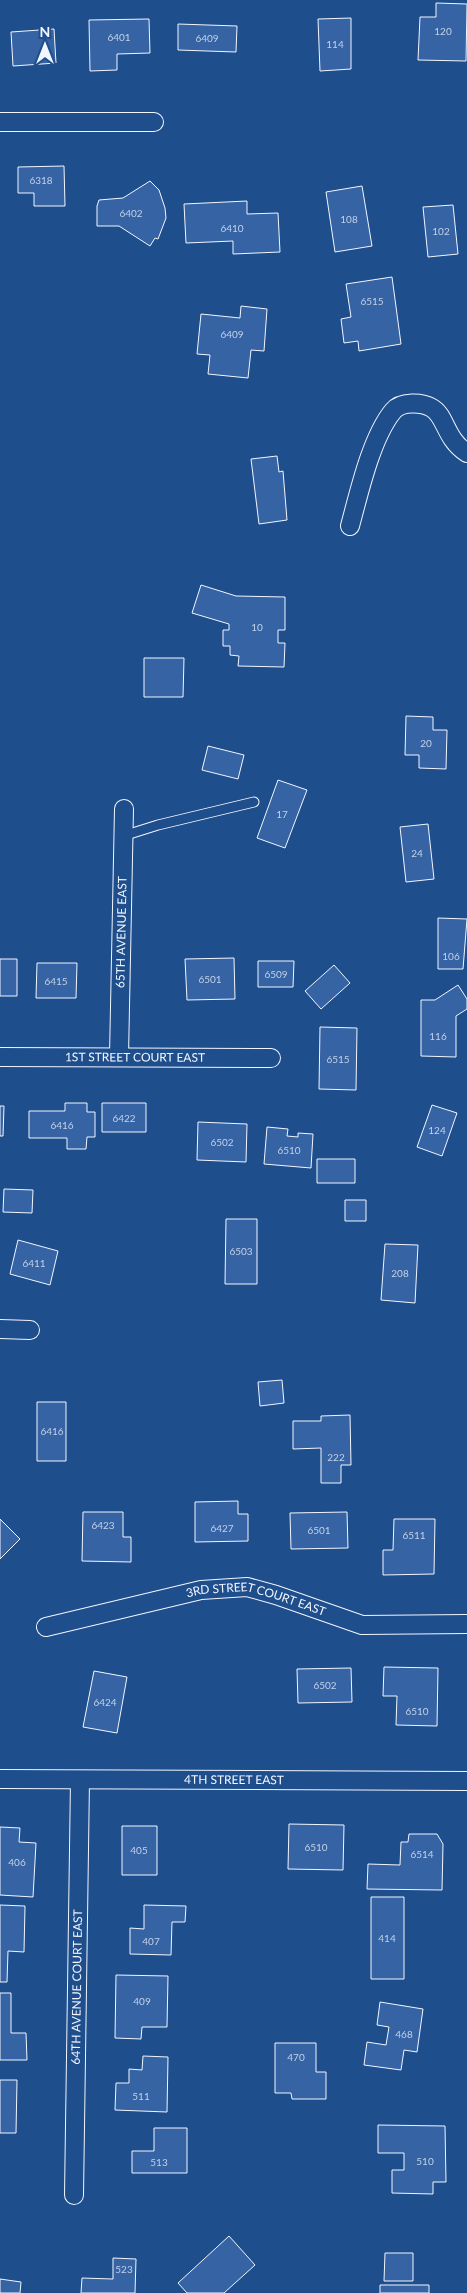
<svg xmlns="http://www.w3.org/2000/svg" width="467" height="2293" font-family="Lato,sans-serif">
	<style>
		.building { fill: #3563a3; stroke: #f2f6ff }
		.lines { fill: none; stroke-linecap: round; stroke-linejoin: round }
		.lane-casing { stroke: #f2f6ff; stroke-width: 11 }
		.street-casing { stroke: #f2f6ff; stroke-width: 20 }
		.lane { stroke: #1f4e8c; stroke-width: 9 }
		.street { stroke: #1f4e8c; stroke-width: 18 }
		.labels { text-anchor: middle; stroke-width: 4; stroke-linejoin: round; paint-order: stroke }
		.number-label { font-size: 10px; fill: #c3d1e8 }
		.street-label { font-size: 12px; fill: #f2f6ff; stroke: #1f4e8c }
	</style>
	<rect width="100%" height="100%" fill="#1f4e8c"/>
	<!-- building -->
	<path class="building" d="M436 3 467 4 466 61 418 60 420 17H436Z
		M351 18V69L320 71 318 19Z
		M149 19 150 53 117 54V70L90 71 89 20Z
		M178 24 237 26 236 52 178 50Z
		M54 29 56 63 13 66 11 32Z
		M64 166 65 206H34V193H18V167Z
		M150 181 159 190 165 208 166 218 158 239 155 238 150 246 119 226H97V206L99 200 123 198Z
		M362 186 372 246 335 252 326 192Z
		M247 201V214L278 213 280 252 233 254V241L186 243 184 204Z
		M453 205 458 254 428 257 423 207Z
		M392 277 401 344 359 351 358 341 344 343 341 319 351 317 346 284Z
		M241 306 267 309 264 351 251 350 248 378 208 374 210 355 197 354 201 314 240 318Z
		M277 456 279 472 283 471 287 520 259 524 251 459Z
		M201 585 236 596 285 597V630H278V643H285L284 667 238 666 239 656 230 655V646H223V630H229V624L192 613Z
		M144 658H184L183 697H144Z
		M406 716 433 717V730H447L446 769 419 768V755H405Z
		M208 746 244 755 238 779 202 770Z
		M278 780 307 790 285 848 257 838Z
		M428 824 434 879 406 882 400 827Z
		M438 918 467 919 463 969H438Z
		M234 958 235 999 187 1000 185 959Z
		M0 959H17V996H0Z
		M258 961H294L293 987H258Z
		M37 963H77L76 998H36Z
		M334 965 350 983 321 1009 305 991Z
		M458 985 467 999V1009L456 1016V1057L421 1056V1000H435Z
		M320 1027 357 1028 356 1090 319 1089Z
		M65 1103H87V1112H95V1137H87L86 1149H67V1138H29V1111H65Z
		M102 1103H146V1132H102Z
		M432 1105 457 1113 442 1156 417 1147Z
		M0 1106H4L3 1136H0Z
		M198 1122 247 1124 246 1162 197 1160Z
		M267 1127 288 1129 287 1136 298 1137V1133L313 1134 311 1168 264 1164Z
		M317 1159H355V1183H317Z
		M4 1189 33 1190 32 1213 3 1212Z
		M345 1200H366V1221H345Z
		M226 1219H257V1284H225Z
		M18 1240 58 1251 50 1285 10 1274Z
		M385 1244 418 1245 415 1303 381 1300Z
		M282 1380 284 1403 260 1406 258 1382Z
		M37 1402H66V1461H37Z
		M350 1415 351 1465H341V1483H321V1448L293 1449V1421H321V1416Z
		M238 1501V1514H248V1541L195 1542V1502Z
		M83 1512H123V1537H131V1562L82 1561Z
		M347 1512 348 1548 291 1549 290 1513Z
		M0 1519 20 1539 0 1559Z
		M394 1519H435L434 1574 383 1575V1550H393Z
		M384 1667 438 1668 437 1726 396 1725 397 1696H383Z
		M351 1668 352 1702 298 1703 297 1669Z
		M94 1671 127 1677 117 1733 83 1727Z
		M289 1824 344 1825 343 1870 288 1869Z
		M122 1826H157V1875H122Z
		M0 1827 20 1828 19 1842 36 1843 33 1897 0 1895Z
		M409 1834H437L443 1844 442 1890 367 1889 368 1864 400 1865 401 1842H408Z
		M371 1897H404V1979H371Z
		M0 1905 25 1906 24 1952 8 1951 7 1982H0Z
		M144 1905 186 1906 185 1922H172L171 1955 130 1954V1928L144 1929Z
		M116 1975 168 1976 167 2027H142L141 2039 115 2038Z
		M0 1993H11V2033H26L27 2060H0Z
		M380 2002 423 2009 417 2052 404 2050 401 2070 364 2065 367 2042 386 2045 389 2027 377 2025Z
		M275 2043H316V2072H326V2099H292L291 2093H275Z
		M143 2056 168 2057 167 2112 115 2110 116 2083H129V2069L142 2070Z
		M0 2080H17L16 2133H0Z
		M378 2125 445 2126 446 2182H433V2194L392 2193V2170H404V2153H378Z
		M154 2128H187V2173H132V2151H154Z
		M229 2236 255 2265 224 2293H187L178 2283Z
		M385 2253H413V2281H384Z
		M113 2258 136 2259 135 2293H81L82 2278 113 2279Z
		M0 2279 21 2282 20 2293H0Z
		M380 2285H429V2293H380Z"/>
	<g class="lines">
		<!-- lane casing -->
		<g class="lane-casing">
			<path id="lane" d="M123 836 158 825 254 802"/>
		</g>
		<!-- street casing -->
		<g class="street-casing">
			<g id="street">
				<path d="M0 122H154"/>
				<path d="M350 526C359 493 371 438 393 411 401 401 422 402 432 408 446 416 445 439 467 453"/>
				<path id="s1" d="M119 1056 124 809"/>
				<path id="s2" d="M0 1057 271 1058"/>
				<path d="M0 1329 30 1330"/>
				<path id="s3" d="M46 1627 201 1590 247 1587 276 1595 362 1625 467 1624"/>
				<path id="s4" d="M0 1779 467 1781"/>
				<path id="s5" d="M74 2195 80 1780"/>
			</g>
		</g>
		<!-- lane -->
		<use href="#lane" class="lane"/>
		<!-- street -->
		<use href="#street" class="street"/>
	</g>
	<g class="labels">
		<!-- number labels -->
		<g class="number-label">
			<text x="443" y="35">120</text>
			<text x="119" y="41">6401</text>
			<text x="207" y="42">6409</text>
			<text x="335" y="48">114</text>
			<text x="41" y="184">6318</text>
			<text x="131" y="217">6402</text>
			<text x="349" y="223">108</text>
			<text x="232" y="232">6410</text>
			<text x="441" y="235">102</text>
			<text x="372" y="305">6515</text>
			<text x="232" y="338">6409</text>
			<text x="257" y="631">10</text>
			<text x="426" y="747">20</text>
			<text x="282" y="818">17</text>
			<text x="417" y="857">24</text>
			<text x="451" y="960">106</text>
			<text x="276" y="978">6509</text>
			<text x="210" y="983">6501</text>
			<text x="56" y="985">6415</text>
			<text x="438" y="1040">116</text>
			<text x="338" y="1063">6515</text>
			<text x="124" y="1122">6422</text>
			<text x="62" y="1129">6416</text>
			<text x="437" y="1134">124</text>
			<text x="222" y="1146">6502</text>
			<text x="289" y="1154">6510</text>
			<text x="241" y="1255">6503</text>
			<text x="34" y="1267">6411</text>
			<text x="400" y="1277">208</text>
			<text x="52" y="1435">6416</text>
			<text x="336" y="1461">222</text>
			<text x="103" y="1529">6423</text>
			<text x="222" y="1532">6427</text>
			<text x="319" y="1534">6501</text>
			<text x="414" y="1539">6511</text>
			<text x="325" y="1689">6502</text>
			<text x="105" y="1706">6424</text>
			<text x="417" y="1715">6510</text>
			<text x="316" y="1851">6510</text>
			<text x="139" y="1854">405</text>
			<text x="422" y="1858">6514</text>
			<text x="17" y="1866">406</text>
			<text x="387" y="1942">414</text>
			<text x="151" y="1945">407</text>
			<text x="142" y="2005">409</text>
			<text x="404" y="2038">468</text>
			<text x="296" y="2061">470</text>
			<text x="141" y="2100">511</text>
			<text x="425" y="2165">510</text>
			<text x="159" y="2166">513</text>
			<text x="124" y="2273">523</text>
		</g>
		<!-- street labels -->
		<g class="street-label">
			<text dy="4" stroke="none"><textPath href="#s1" startOffset="124">65TH AVENUE EAST</textPath></text>
			<text dy="4" stroke="none"><textPath href="#s2" startOffset="135">1ST STREET COURT EAST</textPath></text>
			<text dy="4" stroke="none"><textPath href="#s3" startOffset="216">3RD STREET COURT EAST</textPath></text>
			<text dy="4" stroke="none"><textPath href="#s4" startOffset="234">4TH STREET EAST</textPath></text>
			<text dy="4" stroke="none"><textPath href="#s5" startOffset="208">64TH AVENUE COURT EAST</textPath></text>
		</g>
	</g>
	<!-- north arrow -->
	<g transform="translate(45 45)" stroke="#1f4e8c" stroke-width="4" paint-order="stroke">
	<path d="M0-4L9 19L0 12L-9 19Z" fill="#f2f6ff"/>
	<text y="-8" font-size="14" font-weight="bold" text-anchor="middle" fill="#f2f6ff">N</text>
	</g>
</svg>
